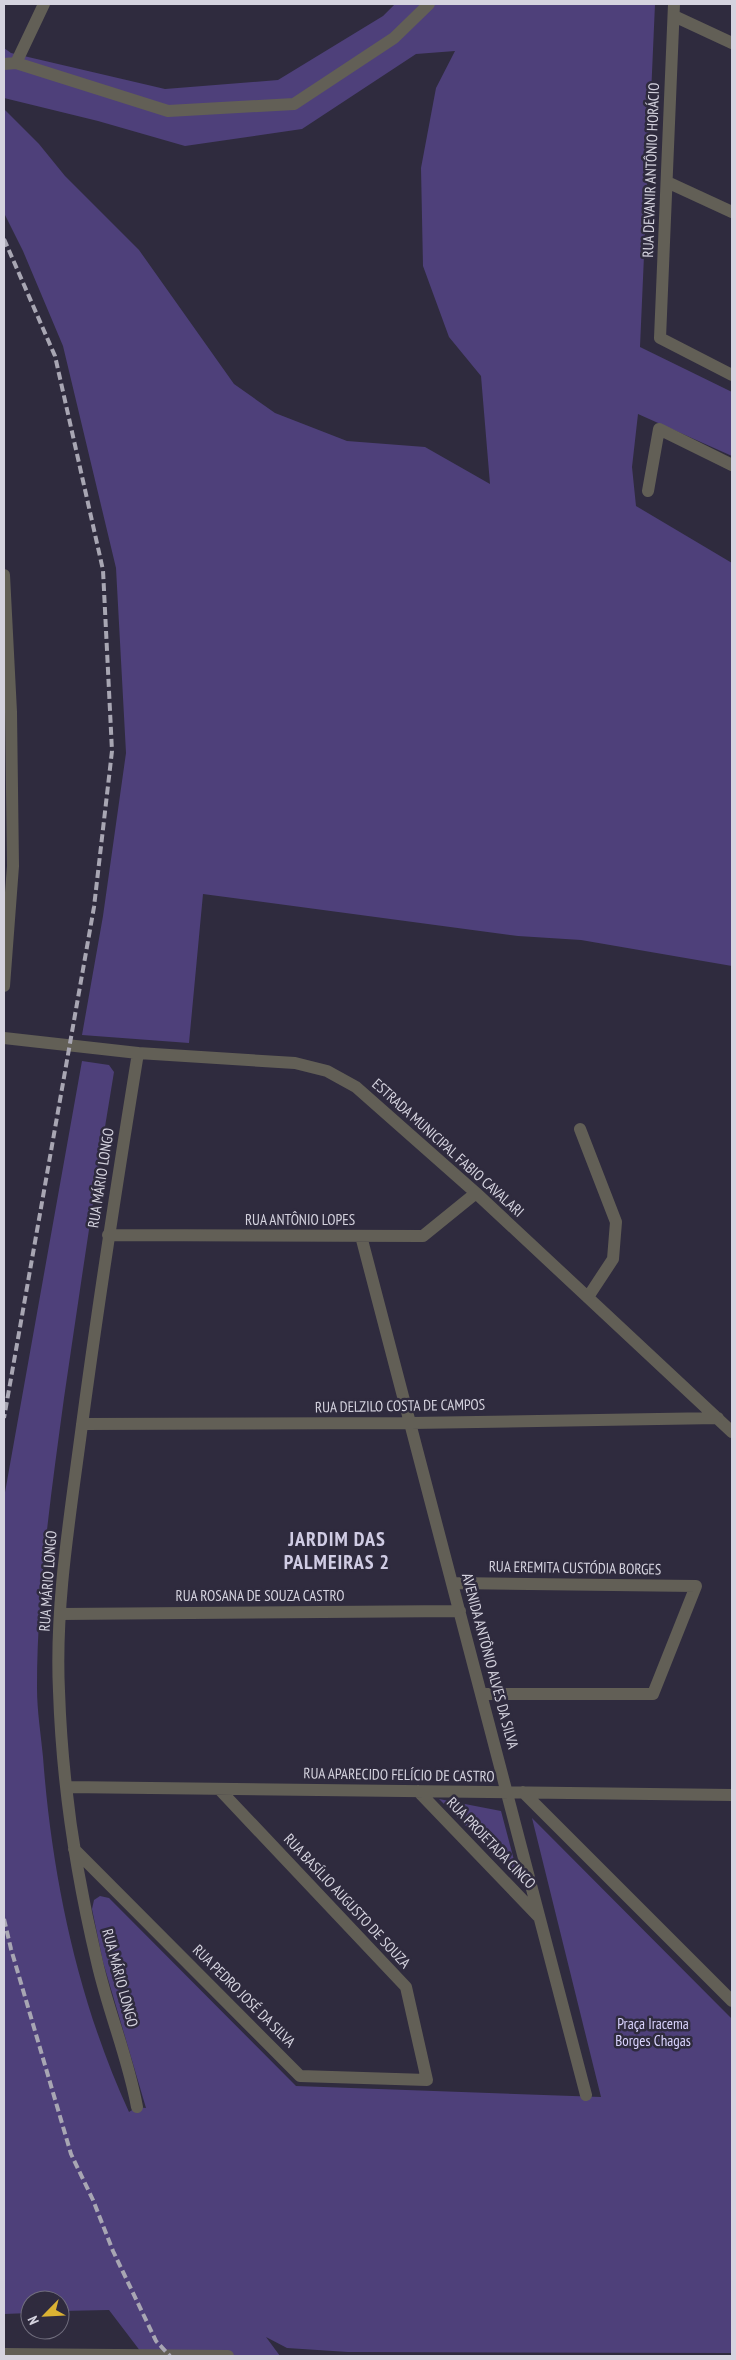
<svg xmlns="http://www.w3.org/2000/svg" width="736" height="2360" font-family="'PT Sans Narrow',sans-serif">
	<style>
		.green { fill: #4e407a }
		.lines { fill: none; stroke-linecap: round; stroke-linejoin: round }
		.minor { stroke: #625f56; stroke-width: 12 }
		.rail { stroke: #a8a6b3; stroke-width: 4; stroke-dasharray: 8 4; stroke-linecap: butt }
		.labels { text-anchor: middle; stroke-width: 5; stroke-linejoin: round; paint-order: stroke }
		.street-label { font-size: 15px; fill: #d5d3df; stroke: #2f2b3e }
		.park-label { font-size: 15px; fill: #d9d3fd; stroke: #2f2b3e }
		.district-label { font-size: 20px; font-weight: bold; letter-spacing: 1px; fill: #d0cce4; stroke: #2f2b3e }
	</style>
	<rect width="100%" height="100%" fill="#2f2b3e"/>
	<!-- green -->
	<path class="green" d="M395 4H655L640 347 732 392V456L638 414 632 467 636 506 732 563V966L581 940 518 936 203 894 189 1043 82 1035 103 916 126 753 116 568 63 346 23 251 4 213V109L39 144 65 176 139 250 234 384 275 413 347 441 425 447 490 484 481 376 449 337 423 266 421 168 436 88 455 51 416 54 302 129 185 146 98 121 4 98V48L11 53 165 89 278 80 383 16Z
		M82 1061 109 1065 114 1072C96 1180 80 1289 64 1398 51 1494 37 1591 37 1688 37 1711 41 1735 43 1757 52 1878 78 2001 129 2112L137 2107 146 2108 103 1962 92 1909 94 1900 100 1896 109 1898 296 2086 601 2097 532 1818 732 2019V2353L348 2352 287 2348 266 2337 280 2356H144L109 2310 60 2311V2300H30V2313L4 2314V1498Z
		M439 1799 501 1811 519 1879Z"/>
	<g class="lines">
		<!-- minor -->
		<path class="minor" d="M674 4 660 338 732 375
			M674 16 732 43
			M16 63 44 4
			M4 64 16 63 168 111 294 104 394 38 429 4
			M667 182 732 212
			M648 491 659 429 732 465
			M4 575 11 712 13 866 4 986
			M4 1038 138 1053 295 1063 327 1071 356 1087 476 1193 732 1432
			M580 1129 616 1222 613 1259 588 1297
			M108 1235 423 1236 476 1193
			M361 1236 586 2095
			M82 1424 411 1423 718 1418
			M453 1583 696 1586 653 1694H481
			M61 1614 460 1611
			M66 1787 732 1795
			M418 1791 538 1916
			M523 1792 732 2001
			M74 1849 300 2076 427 2080 406 1987 219 1789
			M137 2107C128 2057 108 2011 97 1962 76 1874 62 1782 59 1691 55 1608 69 1523 80 1440 97 1311 117 1182 138 1053
			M4 2354 228 2356"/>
		<!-- rail -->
		<path class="rail" d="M4 239 55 356 103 570 112 751 94 907 4 1418
			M4 1919 11 1949 71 2154 93 2200 113 2251 156 2341 170 2356"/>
	</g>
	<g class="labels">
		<!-- street labels -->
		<g class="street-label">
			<text transform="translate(651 170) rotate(-88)" y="5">RUA DEVANIR ANTÔNIO HORÁCIO</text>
			<text transform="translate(448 1148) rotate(42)" y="5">ESTRADA MUNICIPAL FABIO CAVALARI</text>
			<text transform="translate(101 1178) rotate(-81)" y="5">RUA MÁRIO LONGO</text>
			<text x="300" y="1225">RUA ANTÔNIO LOPES</text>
			<text transform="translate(400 1406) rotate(-1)" y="5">RUA DELZILO COSTA DE CAMPOS</text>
			<text transform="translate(575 1568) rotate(1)" y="5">RUA EREMITA CUSTÓDIA BORGES</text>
			<text transform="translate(48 1581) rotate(-86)" y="5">RUA MÁRIO LONGO</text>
			<text x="260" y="1601">RUA ROSANA DE SOUZA CASTRO</text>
			<text transform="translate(490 1661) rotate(75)" y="5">AVENIDA ANTÔNIO ALVES DA SILVA</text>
			<text transform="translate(399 1775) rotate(1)" y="5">RUA APARECIDO FELÍCIO DE CASTRO</text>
			<text transform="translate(491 1843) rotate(46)" y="5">RUA PROJETADA CINCO</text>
			<text transform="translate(347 1901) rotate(47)" y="5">RUA BASÍLIO AUGUSTO DE SOUZA</text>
			<text transform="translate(120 1978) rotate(75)" y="5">RUA MÁRIO LONGO</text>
			<text transform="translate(244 1996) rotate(45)" y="5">RUA PEDRO JOSÉ DA SILVA</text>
		</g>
		<!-- park labels -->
		<g class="park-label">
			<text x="653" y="2029">Praça Iracema<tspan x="653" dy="17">Borges Chagas</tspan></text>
		</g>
		<!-- district labels -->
		<g class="district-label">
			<text x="337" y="1546">JARDIM DAS<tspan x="337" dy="23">PALMEIRAS 2</tspan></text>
		</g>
	</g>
	<!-- border -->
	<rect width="736" height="2360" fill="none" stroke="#d5d3df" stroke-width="10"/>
	<!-- north arrow -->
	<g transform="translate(45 2315) rotate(246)"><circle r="24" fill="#2f2b3e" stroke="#716e7e"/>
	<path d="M0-4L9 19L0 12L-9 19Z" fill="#dbb233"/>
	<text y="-8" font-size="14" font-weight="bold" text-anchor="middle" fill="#d5d3df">N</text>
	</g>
</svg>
